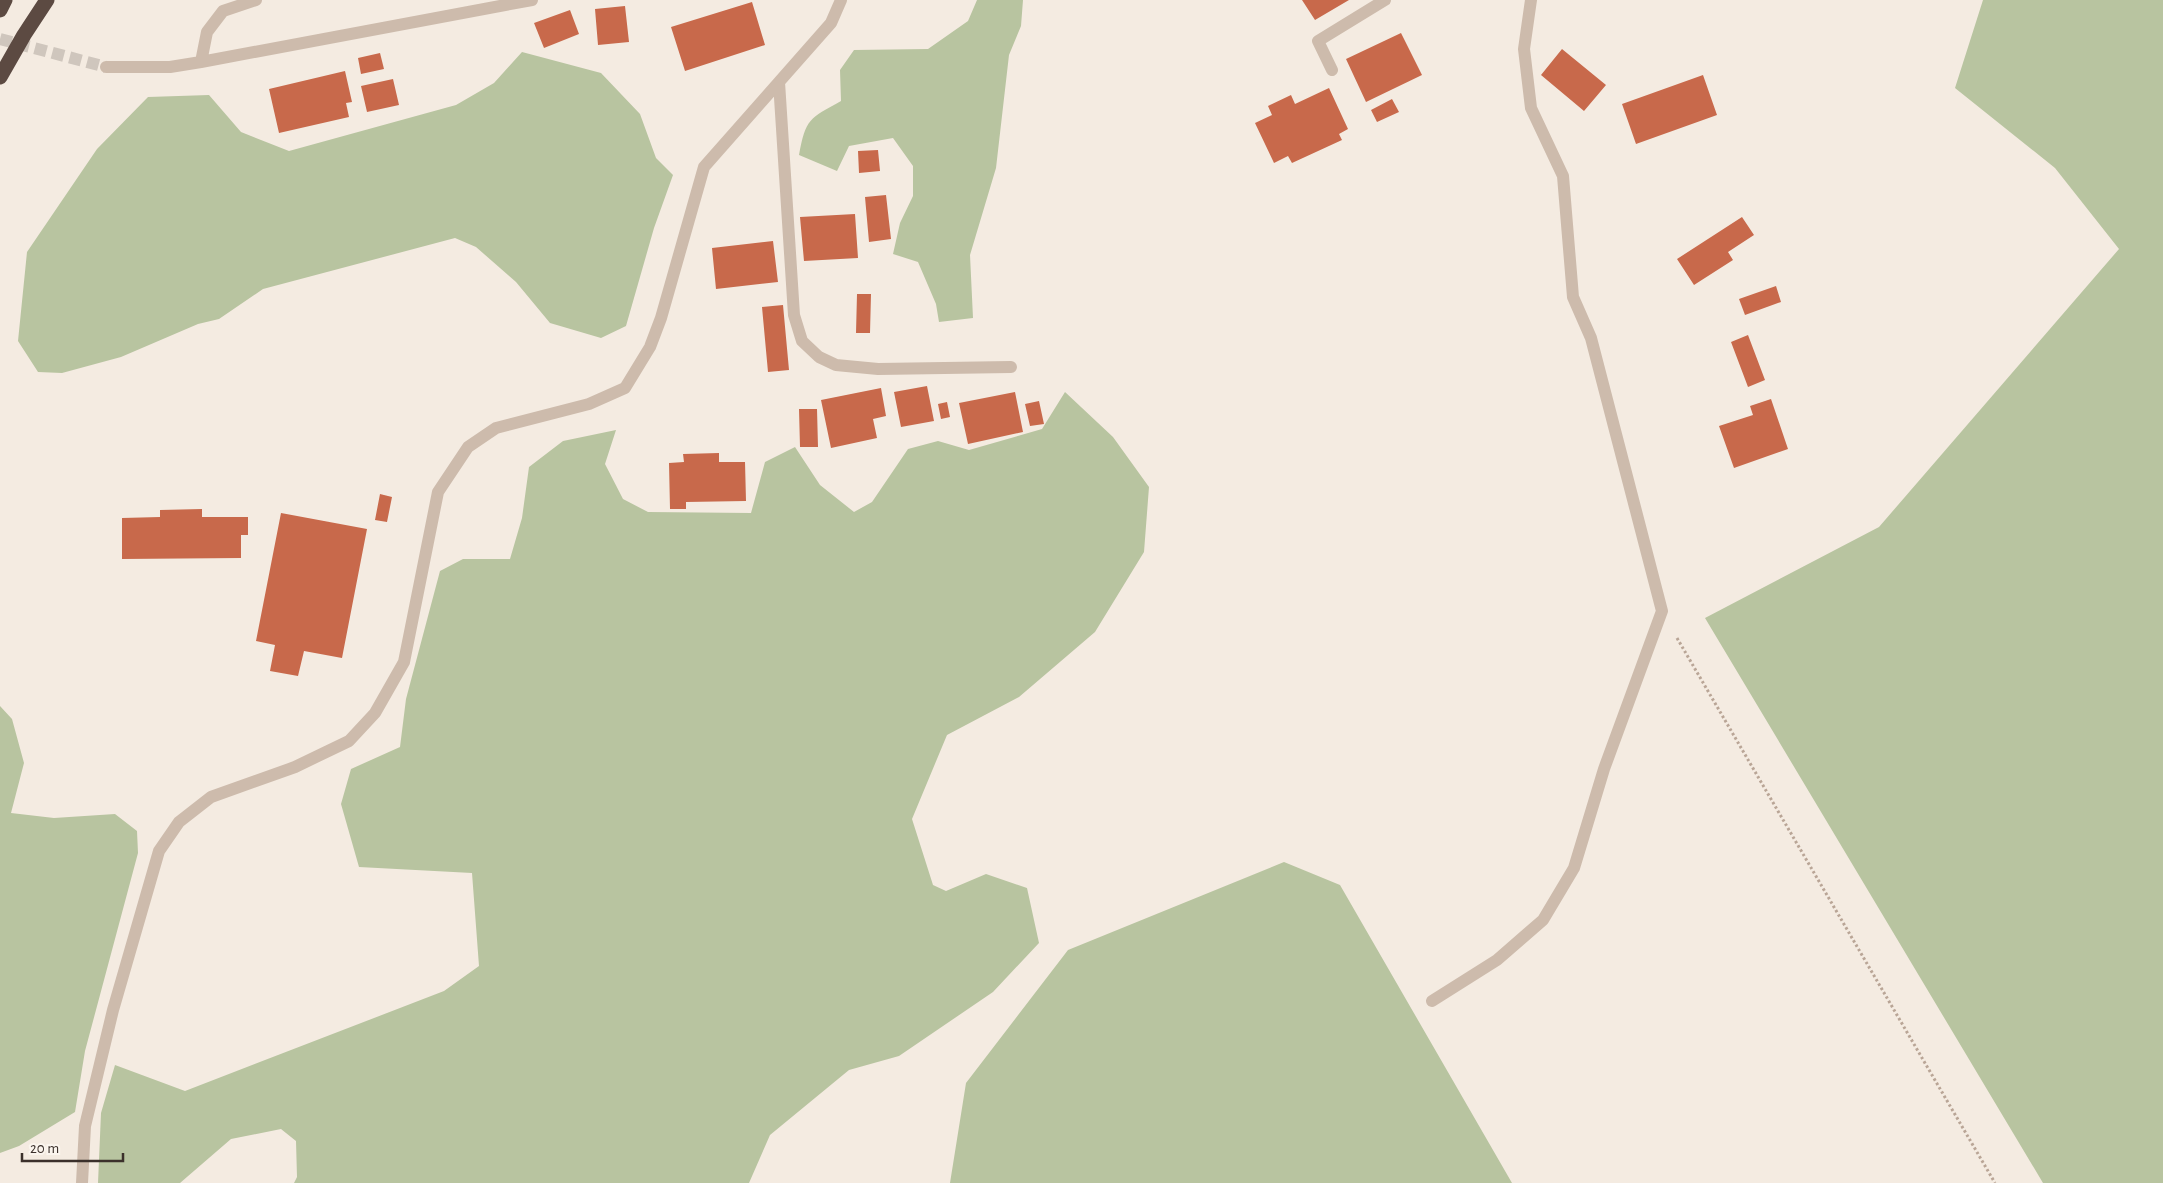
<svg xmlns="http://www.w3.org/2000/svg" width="2163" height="1183" font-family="'Alegreya Sans',sans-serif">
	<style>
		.green { fill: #b8c4a0 }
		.building { fill: #c8694b }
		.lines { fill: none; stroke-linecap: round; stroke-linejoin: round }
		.street-tunnel { stroke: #cfc6bd; stroke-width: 12; stroke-dasharray: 12 6; stroke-linecap: butt }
		.path { stroke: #b9a596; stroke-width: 3; stroke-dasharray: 2.5 2.5; stroke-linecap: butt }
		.street { stroke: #cdbbac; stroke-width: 12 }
		.highway { stroke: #5c4a42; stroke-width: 15 }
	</style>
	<rect width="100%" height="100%" fill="#f4ebe1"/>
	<!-- green -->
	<path class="green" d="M977 0H1023L1021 26 1009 55 996 168 970 255 973 318 939 322 936 304 918 262 893 254 900 223 913 196V166L893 138 849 146 837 171 799 155C806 118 809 119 841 101L840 70 854 50 928 49 968 21Z
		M1983 0H2163V1183H2043L1705 618 1879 527 2119 249 2055 168 1955 88Z
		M522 52 601 73 640 114 656 158 673 175 654 228 626 326 601 338 550 323 516 282 476 247 455 238 263 289 219 319 198 324 121 357 62 373 38 372 18 341 27 252 97 149 148 97 209 95 241 132 289 151 456 105 494 83Z
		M1065 392 1113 437 1149 487 1144 552 1095 632 1019 697 947 735 912 819 933 885 946 891 986 874 1027 888 1039 943 993 992 899 1056 849 1070 770 1135 749 1183H294L297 1177 296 1141 281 1129 231 1139 180 1183H98L101 1113 115 1065 185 1091 444 991 479 966 472 873 359 867 341 804 351 769 400 747 406 699 440 571 463 559H510L522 518 529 467 563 441 616 430 605 464 623 499 648 512 751 513 765 462 795 447 820 485 854 512 872 502 908 449 938 441 969 450 1042 429Z
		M0 706 12 719 24 763 11 813 54 818 115 814 137 831 138 853 85 1051 75 1112 19 1146 0 1153Z
		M1284 862 1340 885 1512 1183H950L966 1083 1068 950Z"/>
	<!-- building -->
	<path class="building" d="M1302 0H1349L1315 20Z
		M752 2 765 45 685 71 671 27Z
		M625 6 629 42 598 45 595 9Z
		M570 10 579 34 544 48 534 23Z
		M1401 33 1422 75 1366 102 1346 59Z
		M1562 49 1606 85 1584 111 1541 75Z
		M380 53 384 69 361 74 358 58Z
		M345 71 352 102 346 103 349 117 279 133 269 89Z
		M1703 75 1717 115 1636 144 1622 104Z
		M393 79 399 105 367 112 361 86Z
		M1329 88 1348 129 1339 134 1342 140 1292 163 1288 156 1274 163 1255 123 1272 115 1268 106 1291 95 1295 104Z
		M1392 99 1399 112 1377 122 1371 110Z
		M878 150 880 171 859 173 858 151Z
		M886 195 891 239 869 242 865 197Z
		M855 214 858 258 804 261 800 217Z
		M1742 217 1754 235 1728 252 1733 260 1694 285 1677 259Z
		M773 241 778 282 716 289 712 248Z
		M1776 286 1781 302 1745 315 1739 299Z
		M857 294H871L870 333H856Z
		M783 305 789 370 768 372 762 307Z
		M1748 335 1765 380 1748 387 1731 342Z
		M927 386 934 421 901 427 894 392Z
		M881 388 886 416 873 419 877 438 831 448 821 400Z
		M1015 392 1023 432 968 444 959 403Z
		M1771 399 1788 449 1734 468 1719 426 1753 415 1750 406Z
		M1039 401 1044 424 1030 426 1025 404Z
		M947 402 950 417 941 419 938 404Z
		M799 409H817L818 447H800Z
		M719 453V462H745L746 501 686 502V509H670L669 463 684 462 683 454Z
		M380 494 392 497 387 522 375 520Z
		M202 509V517H248V535H241V558L122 559V518L160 517V510Z
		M281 513 367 529 342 658 304 651 298 676 270 671 275 645 256 641Z"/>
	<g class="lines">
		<!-- street-tunnel -->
		<path class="street-tunnel" d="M0 39 106 67"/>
		<!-- path -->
		<path class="path" d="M1677 638 1995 1183"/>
		<!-- street -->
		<path class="street" d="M201 62 207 32 223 11 256 0
			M106 67H170L201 62 532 0
			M1332 70 1318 41 1385 0
			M779 82 794 315 802 341 819 357 836 365 878 369 1011 367
			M1432 1001 1497 960 1543 920 1574 868 1604 769 1662 611 1591 338 1573 297 1563 176 1531 108 1524 49 1531 0
			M82 1183 85 1126 113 1010 159 851 179 822 211 797 295 767 349 741 375 713 404 662 438 492 468 447 496 428 589 404 625 388 650 347 661 318 704 167 831 23 841 0"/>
		<!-- highway -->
		<path class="highway" d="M0 10 5 0
			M0 77 24 35 47 0"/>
	</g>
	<!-- scale -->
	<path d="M22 1153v8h101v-8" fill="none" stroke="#3b302b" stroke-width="2.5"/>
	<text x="30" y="1153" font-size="15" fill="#3b302b" stroke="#fbf5ee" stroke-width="4" paint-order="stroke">20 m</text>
</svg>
